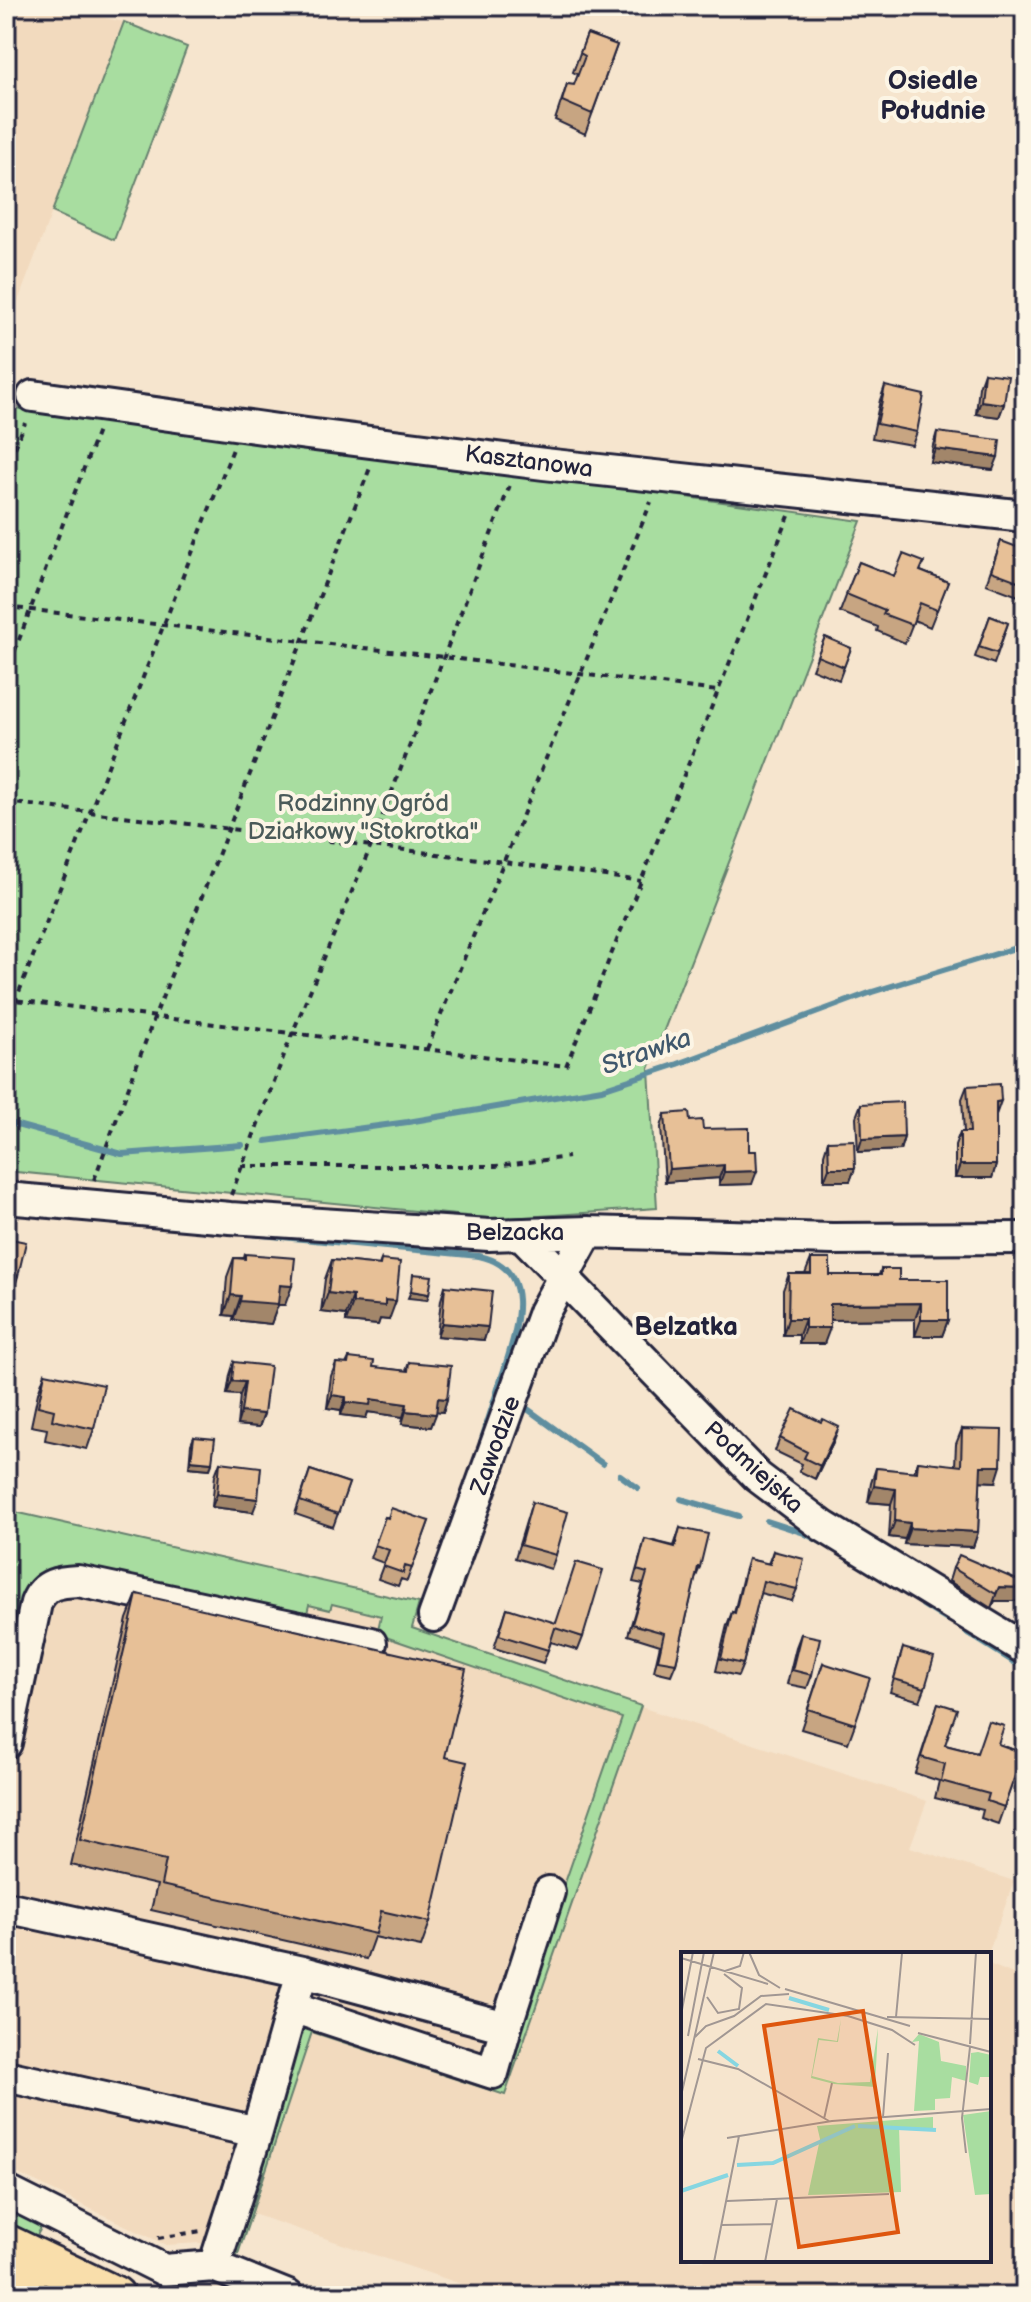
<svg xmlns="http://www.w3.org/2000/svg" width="1031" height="2302" font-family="'Balsamiq Sans',sans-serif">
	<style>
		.built { fill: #f2dabe }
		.green { fill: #a8dda0; stroke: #65806e; stroke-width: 2 }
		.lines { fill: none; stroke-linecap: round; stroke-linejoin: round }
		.stream { stroke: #5e8e9f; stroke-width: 6 }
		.minor-casing { stroke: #22223b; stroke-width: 36 }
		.major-casing { stroke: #22223b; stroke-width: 44 }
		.path { stroke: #22223b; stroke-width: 4; stroke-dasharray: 6 6; stroke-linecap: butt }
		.minor { stroke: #fcf5e5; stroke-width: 30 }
		.major { stroke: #f9deab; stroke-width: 38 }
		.wall { fill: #c7a582; stroke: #22223b; stroke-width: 2 }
		.shaded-wall { fill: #a2866a; stroke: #22223b; stroke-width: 2 }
		.building { fill: #e7c097; stroke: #22223b; stroke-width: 2 }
		.labels { text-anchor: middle; stroke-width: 8; stroke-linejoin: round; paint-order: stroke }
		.street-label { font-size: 24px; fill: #22223b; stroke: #fcf5e5 }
		.park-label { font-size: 24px; fill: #4a5a59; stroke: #fcf5e5 }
		.neighbourhood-label { font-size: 26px; font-weight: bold; fill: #22223b; stroke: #fcf5e5 }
		.water-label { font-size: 26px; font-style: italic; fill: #40586d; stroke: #fcf5e5 }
		.inset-river { fill: none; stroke: #86d6e1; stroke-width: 4 }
		.inset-road { fill: none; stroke: #a19793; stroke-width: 2 }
		.view { fill: #de560e; fill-opacity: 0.15; stroke: #de560e; stroke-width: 4 }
		.inset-edge { fill: none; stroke: #22223b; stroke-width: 4 }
	</style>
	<rect width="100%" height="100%" fill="#f6e5ce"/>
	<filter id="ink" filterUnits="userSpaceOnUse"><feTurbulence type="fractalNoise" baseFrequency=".0125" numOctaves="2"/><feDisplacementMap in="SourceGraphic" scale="16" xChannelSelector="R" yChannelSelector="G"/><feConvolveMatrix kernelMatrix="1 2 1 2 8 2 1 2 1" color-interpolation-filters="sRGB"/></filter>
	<g filter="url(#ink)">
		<!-- built -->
		<path class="built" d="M6 6H49L124 22 6 333Z
			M6 1510 419 1603 412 1628 568 1683 927 1801 910 1847 1014 1881 988 1954H683V2260H989V1964L1025 1979V2296H471L473 2288 253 2214 238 2254 199 2243 166 2245 6 2168Z"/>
		<!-- green -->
		<path class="green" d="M124 22 187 47 114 240 52 212Z
			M6 407 230 434 861 521 649 1069 657 1208 497 1219 6 1171Z
			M6 1510 419 1603 412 1628 641 1706 505 2095 312 2032 238 2254 230 2252 246 2204 252 2206 264 2171 258 2168 299 2030 303 2024 495 2085 622 1718 377 1634 381 1616 332 1604 330 1610 309 1605 306 1617 77 1566C59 1565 46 1568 34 1582L6 1693Z
			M6 2207 43 2224 34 2241 6 2231Z"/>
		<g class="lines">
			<!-- stream -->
			<path class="stream" d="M6 1122 122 1154 242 1145
				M266 1141 408 1122 602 1089 678 1064 872 992 1025 945
				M251 1234 479 1256C538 1268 516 1331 504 1370 496 1394 489 1418 481 1442
				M522 1405 603 1464
				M620 1475 638 1488
				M681 1499 739 1516
				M767 1521 804 1533 825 1544
				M923 1605 947 1620
				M966 1632 1025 1669"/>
			<!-- minor casing -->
			<g class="minor-casing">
				<path id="minor" d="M33 396 299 433 544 464 1025 516
					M6 1198 230 1218 489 1235 588 1232 832 1239 1025 1238
					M522 1235 758 1477 823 1526 1025 1649
					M434 1616 544 1312 588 1232
					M6 1743 36 1603C44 1583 59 1582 78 1581L371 1643
					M6 1907 302 1972 506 2027 549 1892
					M292 2007 493 2073 506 2027
					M6 2076 257 2132
					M6 2191 164 2270 214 2266 288 2296
					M214 2266 257 2132 302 1972"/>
			</g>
			<!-- major casing -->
			<g class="major-casing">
				<path id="major" d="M6 2244 115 2296
					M6 2285 30 2296"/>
			</g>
			<!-- path -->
			<path class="path" d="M6 470 25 423
				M6 607 443 657 718 691
				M6 674 98 431
				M6 802 504 862 641 881
				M6 999 566 1066 789 516
				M6 1025 233 449
				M427 1049 651 502
				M241 1166H496L568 1157
				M94 1180 155 1016 370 468
				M231 1195 292 1034 371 846 510 485
				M158 2238 201 2231"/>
			<!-- minor -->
			<use href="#minor" class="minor"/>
			<!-- major -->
			<use href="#major" class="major"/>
		</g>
		<!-- wall -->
		<path class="wall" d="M587 34 617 45 585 134 555 120 567 84 574 85 578 75 573 72Z
			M984 373 1004 404 999 417 976 414 979 387Z
			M885 386 917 432 912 445 872 438 880 400Z
			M937 432 993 470 930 462 933 445Z
			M1001 541 1025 578 1018 596 986 584Z
			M859 562 894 576 921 571 948 582 930 627 914 620 905 643 877 631 878 627 840 612Z
			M990 616 1008 623 994 664 975 657Z
			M825 637 851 648 839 680 812 669Z
			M967 1086 996 1115V1165L992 1178H955V1145L960 1132H964L962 1099Z
			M861 1104 904 1137 900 1150 858 1152 856 1117Z
			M665 1114 690 1121 703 1129 749 1151 752 1184 719 1185V1178L665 1182 661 1127Z
			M828 1141 855 1168 850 1181H824V1154Z
			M6 1238 18 1276 14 1289 6 1287Z
			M245 1254 285 1305H278L271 1324 233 1320 234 1316 224 1315 227 1277 234 1258H244Z
			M811 1259 830 1275H879L881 1269 899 1280 948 1320 942 1336H915V1319L830 1320 824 1344H799V1335H783V1290L789 1274H805Z
			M332 1260 379 1265 381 1260 389 1320 380 1319 378 1325 346 1322V1315L321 1312 325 1279Z
			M445 1286 488 1327 484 1340 437 1336 441 1300Z
			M349 1358 373 1367 406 1371 409 1362 447 1399 443 1412 436 1411 431 1427 402 1424 403 1417 368 1412 366 1418 341 1415V1410L327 1408 331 1376 336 1363 346 1364Z
			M234 1362 264 1414 259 1427 237 1425 240 1395 227 1394 230 1375Z
			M45 1373 94 1429 87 1449 45 1440 47 1429 31 1426 38 1393Z
			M821 1422 834 1440 815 1479 799 1471 802 1464 775 1451 780 1438Z
			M962 1429 996 1482 980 1481 978 1532 973 1547 904 1544 905 1539 889 1537 891 1504 868 1502 871 1483 876 1468 914 1472 918 1461 955 1466 956 1444Z
			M194 1437 212 1462 210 1469 189 1467 191 1444Z
			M220 1462 253 1512 212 1507 215 1475Z
			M310 1470 349 1483 333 1527 295 1514Z
			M532 1502 556 1555 551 1569 515 1558Z
			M385 1517 429 1521 407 1581 401 1579 398 1586 378 1579 384 1563 370 1558Z
			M680 1528 700 1567 695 1579 676 1663 671 1675 654 1671 660 1645 628 1635 643 1584 633 1582 645 1539 674 1546Z
			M1025 1533V1601H995L991 1608 949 1581 953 1568 1020 1582 1021 1544Z
			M773 1551 797 1589 792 1601 760 1593 743 1664 738 1676 716 1671 727 1625 732 1612 734 1613 744 1572 748 1559 768 1564Z
			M137 1594 445 1757 430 1922 421 1947 374 1937 366 1959 151 1910 157 1885 71 1865 127 1619Z
			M507 1608 583 1637 578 1650 551 1642 543 1663 494 1648Z
			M801 1634 812 1675 807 1688 787 1684 796 1647Z
			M903 1648 925 1688 920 1701 890 1692Z
			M823 1663 855 1724 848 1743 801 1729Z
			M938 1703 945 1745 976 1753 998 1744 1023 1753 998 1824 981 1818 983 1810 935 1798 939 1781 915 1773Z"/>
		<!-- shaded-wall -->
		<path class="shaded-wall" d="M981 401 1004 404 999 417 976 414Z
			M935 449 998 457 993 470 930 462Z
			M1001 1101 996 1115V1102Z
			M904 1137 900 1150 858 1152 862 1139Z
			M724 1165 719 1178 665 1182 669 1169Z
			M960 1165H996L992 1178H955Z
			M829 1168H855L850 1181H824Z
			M757 1171 752 1184 719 1185 724 1172Z
			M280 1285 292 1286 285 1305H278L271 1324 233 1320 240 1301Z
			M411 1291 429 1294 427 1300 408 1298Z
			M328 1293 353 1296 346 1315 321 1312Z
			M231 1295 241 1296 234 1316 224 1315Z
			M385 1300 396 1301 389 1320 380 1319 378 1325 346 1322 353 1303Z
			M921 1303 915 1319 824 1320 830 1304Z
			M788 1319H805L799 1335H783Z
			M921 1320H948L942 1336H915Z
			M442 1323 488 1327 484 1340 437 1336Z
			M805 1328H830L824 1344H799Z
			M232 1381 245 1382 240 1395 227 1394Z
			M332 1395 346 1397 341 1410 327 1408Z
			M438 1398 447 1399 443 1412 433 1411Z
			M371 1399 407 1404 403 1417 368 1412 366 1418 341 1415 346 1402Z
			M406 1411 436 1414 431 1427 402 1424Z
			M241 1412 264 1414 259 1427 237 1425Z
			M839 1427 834 1440 815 1479 820 1466Z
			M191 1460 212 1462 210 1469 189 1467Z
			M981 1466H1001L996 1482 976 1481Z
			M874 1486 896 1489 891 1504 868 1502Z
			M217 1494 258 1499 253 1512 212 1507Z
			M895 1521 910 1523 905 1539 889 1537Z
			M910 1528 978 1532 973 1547 904 1544Z
			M999 1587 1025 1588V1601H995L991 1608Z"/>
		<!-- building -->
		<path class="building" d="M587 34 617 45 592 114 562 101 567 84 574 85 585 56 580 53Z
			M984 373 1008 376 1004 404 981 401Z
			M885 386 924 395 917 432 877 424Z
			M937 432 1000 440 998 457 935 449Z
			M1001 541 1025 550V578L1023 583 991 571Z
			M903 554 924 562 920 571 948 582 937 610 920 603 912 625 883 614 885 610 846 594 859 562 894 576Z
			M990 616 1008 623 997 653 979 647Z
			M825 637 851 648 844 667 817 656Z
			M1000 1084 1001 1101 996 1102V1165H960V1132H970L967 1086Z
			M903 1102 904 1137 862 1139 861 1104Z
			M689 1112 690 1121 702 1120 703 1129 749 1128V1151H756L757 1171 724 1172V1165L669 1169 665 1114Z
			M854 1140 855 1168H829L828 1141Z
			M6 1238 26 1242 18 1276 6 1273Z
			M245 1254 295 1258 292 1286 280 1285 278 1304 240 1301 241 1296 231 1295 234 1258 245 1259Z
			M811 1259H830V1275H881V1269H899V1280H948V1320H921V1303L830 1304V1328H805V1319H788L789 1274H811Z
			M332 1260 380 1265 381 1260 400 1262 396 1301 385 1300V1306L353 1303V1296L328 1293Z
			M413 1274 432 1276 429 1294 411 1291Z
			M445 1286 492 1291 488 1327 442 1323Z
			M349 1358 374 1361 373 1367 408 1371 409 1362 451 1366 447 1399 438 1398 436 1414 406 1411 407 1404 371 1399 370 1405 346 1402V1397L332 1395 336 1363 348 1364Z
			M234 1362 270 1366 264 1414 241 1412 245 1382 232 1381Z
			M45 1373 104 1385 94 1429 52 1420 54 1410 38 1406Z
			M794 1409 821 1422 823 1419 839 1427 820 1466 804 1458 807 1452 780 1438Z
			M962 1429 1002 1430 1001 1466H981L978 1532 910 1528V1523L895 1521 896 1489 874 1486 876 1468 917 1472 918 1461 961 1466Z
			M194 1437 215 1439 212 1462 191 1460Z
			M220 1462 261 1467 258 1499 217 1494Z
			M310 1470 349 1483 338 1514 300 1501Z
			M532 1502 568 1512 556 1555 520 1545Z
			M391 1508 429 1521 412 1568 405 1566 403 1573 383 1566 389 1550 375 1545 385 1517 388 1518Z
			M680 1528 708 1534 700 1567H698L676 1663 658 1660 664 1633 632 1624 647 1573 637 1570 645 1539 675 1547Z
			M773 1551 804 1559 797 1589 763 1581 743 1664 721 1659 732 1612 735 1613 748 1559 770 1564Z
			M959 1555 1024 1583 1025 1558V1588L999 1587 996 1594 953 1568Z
			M576 1562 603 1570 583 1637 555 1628 548 1650 499 1635 507 1608 556 1623Z
			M137 1594 466 1669 445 1757 467 1762 430 1922 381 1911 376 1934 161 1885 166 1860 80 1840Z
			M801 1634 820 1638 812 1675 792 1670Z
			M903 1648 934 1657 925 1688 894 1679Z
			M823 1663 870 1678 855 1724 808 1709Z
			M938 1703 957 1709 945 1745 977 1753 988 1721 1004 1726 998 1744 1023 1753 1004 1807 987 1801 989 1794 941 1781 945 1764 921 1757Z"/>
	</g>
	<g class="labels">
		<!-- street labels -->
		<g class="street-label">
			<text transform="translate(529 461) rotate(7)" y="8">Kasztanowa</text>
			<text x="515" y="1240">Belzacka</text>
			<text transform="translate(495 1445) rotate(-70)" y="8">Zawodzie</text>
			<text transform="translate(754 1467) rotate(42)" y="8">Podmiejska</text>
		</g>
		<!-- park labels -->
		<g class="park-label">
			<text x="363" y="811">Rodzinny Ogród<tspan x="363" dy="28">Działkowy "Stokrotka"</tspan></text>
		</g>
		<!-- neighbourhood labels -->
		<g class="neighbourhood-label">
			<text x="933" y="89">Osiedle<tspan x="933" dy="30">Południe</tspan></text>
			<text x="686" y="1335">Belzatka</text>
		</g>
		<!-- water labels -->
		<g class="water-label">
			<text transform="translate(646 1051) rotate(-19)" y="9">Strawka</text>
		</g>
	</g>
	<!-- overview -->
	<g transform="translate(681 1952)">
		<rect width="310" height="310" fill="#f6e5ce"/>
		<path d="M160 67 157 90 138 88 131 124 157 131 189 130 197 76 194 135 153 132 130 126 137 86 156 89ZM238 82 258 90 260 109 285 114V129L271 125 269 146 254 147V158L233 159 238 89 231 90ZM297 100 310 103V125H299L297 133 288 130 290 101ZM310 159V242L294 243 282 163ZM252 165V177L218 175 220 240 127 243 139 187 136 174Z" fill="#a8dda0"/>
		<path class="inset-river" d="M108 46 148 58M37 99 57 114M177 174 255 178M56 213 92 211 174 174M0 239 47 223"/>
		<path class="inset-road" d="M68 0 78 23 99 36M0 6 87 32M44 19 59 14 63 0M104 37 229 74M26 45 37 61 58 57 61 36 43 22M0 63 12 0M206 65 310 67M215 65 221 1M237 81 310 100M7 84 23 0M14 85 25 74 53 64 80 44 108 42M289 92 295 0M17 107 57 117 148 169M0 144 33 0M202 165 207 101M143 167 151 131M46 186 151 169 310 157M0 191 25 96 85 52 167 64 211 78 234 93M285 201 281 166 289 95M46 249 208 242M41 273 91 272M33 310 58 184M84 310 96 247"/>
		<path class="view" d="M182 59 217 280 118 295 83 74Z"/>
		<rect width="310" height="310" class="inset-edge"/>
	</g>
	<!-- margin -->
	<rect width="1031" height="2302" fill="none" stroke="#fcf5e5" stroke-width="32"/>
	<rect x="16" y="16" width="999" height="2270" fill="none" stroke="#22223b" stroke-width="3" filter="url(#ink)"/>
</svg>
